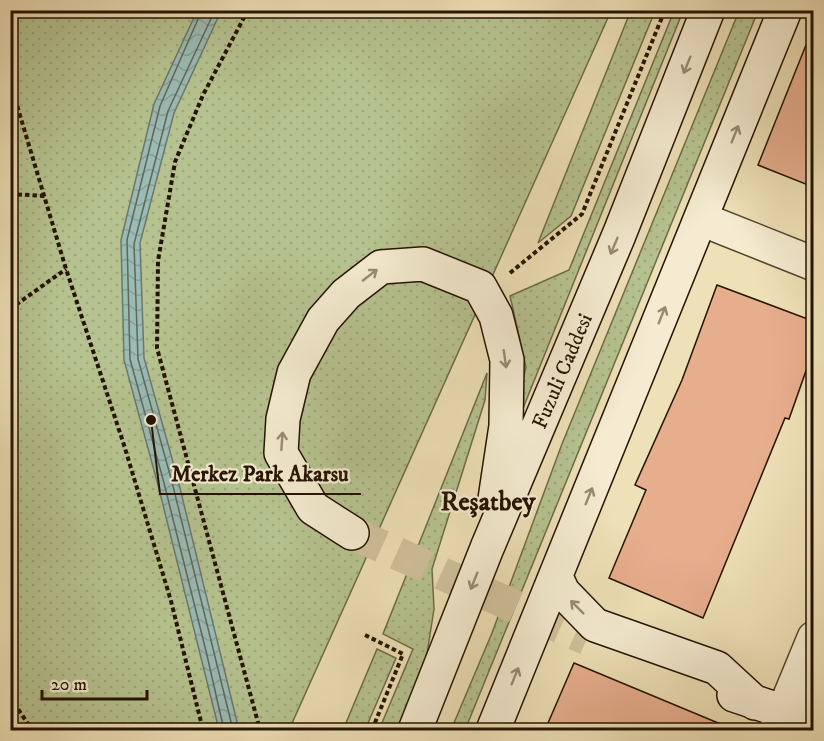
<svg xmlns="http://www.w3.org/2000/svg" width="824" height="741" font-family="'IM FELL DW Pica',serif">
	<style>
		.green { fill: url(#green-dots); stroke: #6d6b48; stroke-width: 1.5 }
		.water { fill: url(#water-waves); stroke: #6b786d; stroke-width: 1.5 }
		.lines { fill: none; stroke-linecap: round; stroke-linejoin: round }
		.shore { stroke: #60675b; stroke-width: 1.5 }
		.building { fill: #e7ae8e; stroke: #241301; stroke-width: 1.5 }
		.secondary-tunnel { stroke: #d0c19c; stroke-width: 33; stroke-dasharray: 33 16; stroke-linecap: butt }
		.minor-casing { stroke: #56462e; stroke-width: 36 }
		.secondary-casing { stroke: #241301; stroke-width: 36 }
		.path { stroke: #241301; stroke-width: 4; stroke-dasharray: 4.5 3; stroke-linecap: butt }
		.minor { stroke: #f4ebd0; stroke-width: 33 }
		.secondary { stroke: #f4ebd0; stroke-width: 33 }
		.oneway { stroke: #968a73 }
		.labels { text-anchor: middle; stroke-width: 4.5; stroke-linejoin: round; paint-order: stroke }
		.street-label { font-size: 21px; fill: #241301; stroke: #f4ebd0 }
		.district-label { font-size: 27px; font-weight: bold; fill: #241301; stroke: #f4ebd0 }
		.leader { fill: none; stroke: #241301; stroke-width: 2 }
		.callout-dot { fill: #241301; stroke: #f4ebd0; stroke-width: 2 }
		.callout-label { font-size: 22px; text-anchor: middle; font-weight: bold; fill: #241301; stroke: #f4ebd0; stroke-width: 4.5; stroke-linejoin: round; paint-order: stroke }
	</style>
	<defs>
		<pattern id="green-dots" width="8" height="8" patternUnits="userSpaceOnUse" patternTransform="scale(1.5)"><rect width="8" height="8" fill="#b6c390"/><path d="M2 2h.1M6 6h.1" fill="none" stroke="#9ca77a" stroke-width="1.8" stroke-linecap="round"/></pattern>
		<pattern id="water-waves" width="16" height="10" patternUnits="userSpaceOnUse" patternTransform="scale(1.5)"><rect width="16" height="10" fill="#9bbbb5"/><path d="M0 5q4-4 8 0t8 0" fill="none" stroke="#85a09a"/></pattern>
	</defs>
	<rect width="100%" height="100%" fill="#eee0b7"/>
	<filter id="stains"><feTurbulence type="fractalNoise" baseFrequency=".00333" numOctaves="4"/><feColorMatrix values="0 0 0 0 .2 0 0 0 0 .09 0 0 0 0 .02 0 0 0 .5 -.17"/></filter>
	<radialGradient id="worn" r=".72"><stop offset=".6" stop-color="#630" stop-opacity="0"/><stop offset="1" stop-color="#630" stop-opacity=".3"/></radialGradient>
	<!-- green -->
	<path class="green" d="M631 10 655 11 571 216 538 243Z
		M10 11H611L289 730H11Z
		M674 11H683L505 453 526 367 510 296 569 270Z
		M739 11H758L465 730H451L492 633 562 444Z
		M487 373 485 400 432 569 434 609 424 673 399 730H379L413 649 383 634Z
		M377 649 396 658 365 730H343Z"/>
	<!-- water -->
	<path class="water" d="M197 11H221L174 113 140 243 144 358 178 480 239 730H219L158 485 124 360 121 240 154 104Z"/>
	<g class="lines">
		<!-- shore -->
		<path class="shore" d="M202 10 160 106 127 240 130 359 164 483 206 651 224 730
			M215 10 168 111 134 244 138 359 172 482 233 730"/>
	</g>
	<!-- building -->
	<path class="building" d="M812 30H813V187L758 165Z
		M717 285 813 321V351L789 419 785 418 703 618 609 578 646 490 635 485 682 380Z
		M574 663 735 730H545Z"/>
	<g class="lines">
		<!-- secondary-tunnel -->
		<path class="secondary-tunnel" d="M352 533 587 639"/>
		<!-- minor casing -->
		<g class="minor-casing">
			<path id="minor" d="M701 219 814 264
				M776 730 814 638"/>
		</g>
		<!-- secondary casing -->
		<g class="secondary-casing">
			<path id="secondary" d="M352 533 313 508 281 453 283 419 294 373 323 320 346 294 381 267 423 264 480 287 496 316 507 360 506 426 495 499
				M556 577 563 592 595 625 717 668 755 703
				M734 695 814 722
				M415 730 487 548 619 235 708 10
				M493 730 785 10"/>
		</g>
		<!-- path -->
		<path class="path" d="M248 10 203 95 175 162 158 261 157 348 260 730
			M10 77 16 102 66 269 124 445 171 601 203 730
			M10 194 45 196
			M510 273 582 214 665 10
			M10 309 66 269
			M365 635 403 654 372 730
			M10 697 32 730"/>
		<!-- minor -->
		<use href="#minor" class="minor"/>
		<!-- secondary -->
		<use href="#secondary" class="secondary"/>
	</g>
	<!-- one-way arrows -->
	<defs><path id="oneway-shaft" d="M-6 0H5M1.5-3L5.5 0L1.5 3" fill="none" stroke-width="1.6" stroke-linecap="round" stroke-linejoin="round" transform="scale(1.5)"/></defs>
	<g class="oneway">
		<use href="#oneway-shaft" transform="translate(687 65) rotate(112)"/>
		<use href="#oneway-shaft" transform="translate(735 134) rotate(-68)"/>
		<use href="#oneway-shaft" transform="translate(614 246) rotate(113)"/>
		<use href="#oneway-shaft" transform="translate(370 275) rotate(-38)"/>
		<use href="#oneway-shaft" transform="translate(662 315) rotate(-68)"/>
		<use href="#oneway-shaft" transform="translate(505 359) rotate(82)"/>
		<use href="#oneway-shaft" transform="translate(282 441) rotate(-86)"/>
		<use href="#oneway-shaft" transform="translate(589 496) rotate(-68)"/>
		<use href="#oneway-shaft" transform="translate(474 581) rotate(112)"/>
		<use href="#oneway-shaft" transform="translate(577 607) rotate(-135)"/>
		<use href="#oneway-shaft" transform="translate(515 676) rotate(-68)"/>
	</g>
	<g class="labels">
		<!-- street labels -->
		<g class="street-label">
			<text transform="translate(562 371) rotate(-67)" y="7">Fuzuli Caddesi</text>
		</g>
		<!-- district labels -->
		<g class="district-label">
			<text x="488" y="510">Reşatbey</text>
		</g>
	</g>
	<!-- callouts -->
	<path class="leader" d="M151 420L160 494H361"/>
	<circle class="callout-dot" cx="151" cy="420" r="6"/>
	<g class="callout-label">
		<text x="260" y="481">Merkez Park Akarsu</text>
	</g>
	<!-- margin -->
	<rect width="824" height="741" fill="none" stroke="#eee0b7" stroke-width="36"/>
	<rect x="12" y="12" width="800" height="717" fill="none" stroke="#241301" stroke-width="3"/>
	<rect x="18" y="18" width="788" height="705" fill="none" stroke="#241301" stroke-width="1.5"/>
	<!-- scale -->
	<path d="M42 690v9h105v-9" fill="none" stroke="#241301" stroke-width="3"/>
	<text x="51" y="690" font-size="18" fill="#241301" stroke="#f4ebd0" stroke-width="4.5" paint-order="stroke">20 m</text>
	<rect width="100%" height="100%" filter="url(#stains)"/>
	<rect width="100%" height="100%" fill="url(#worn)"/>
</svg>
